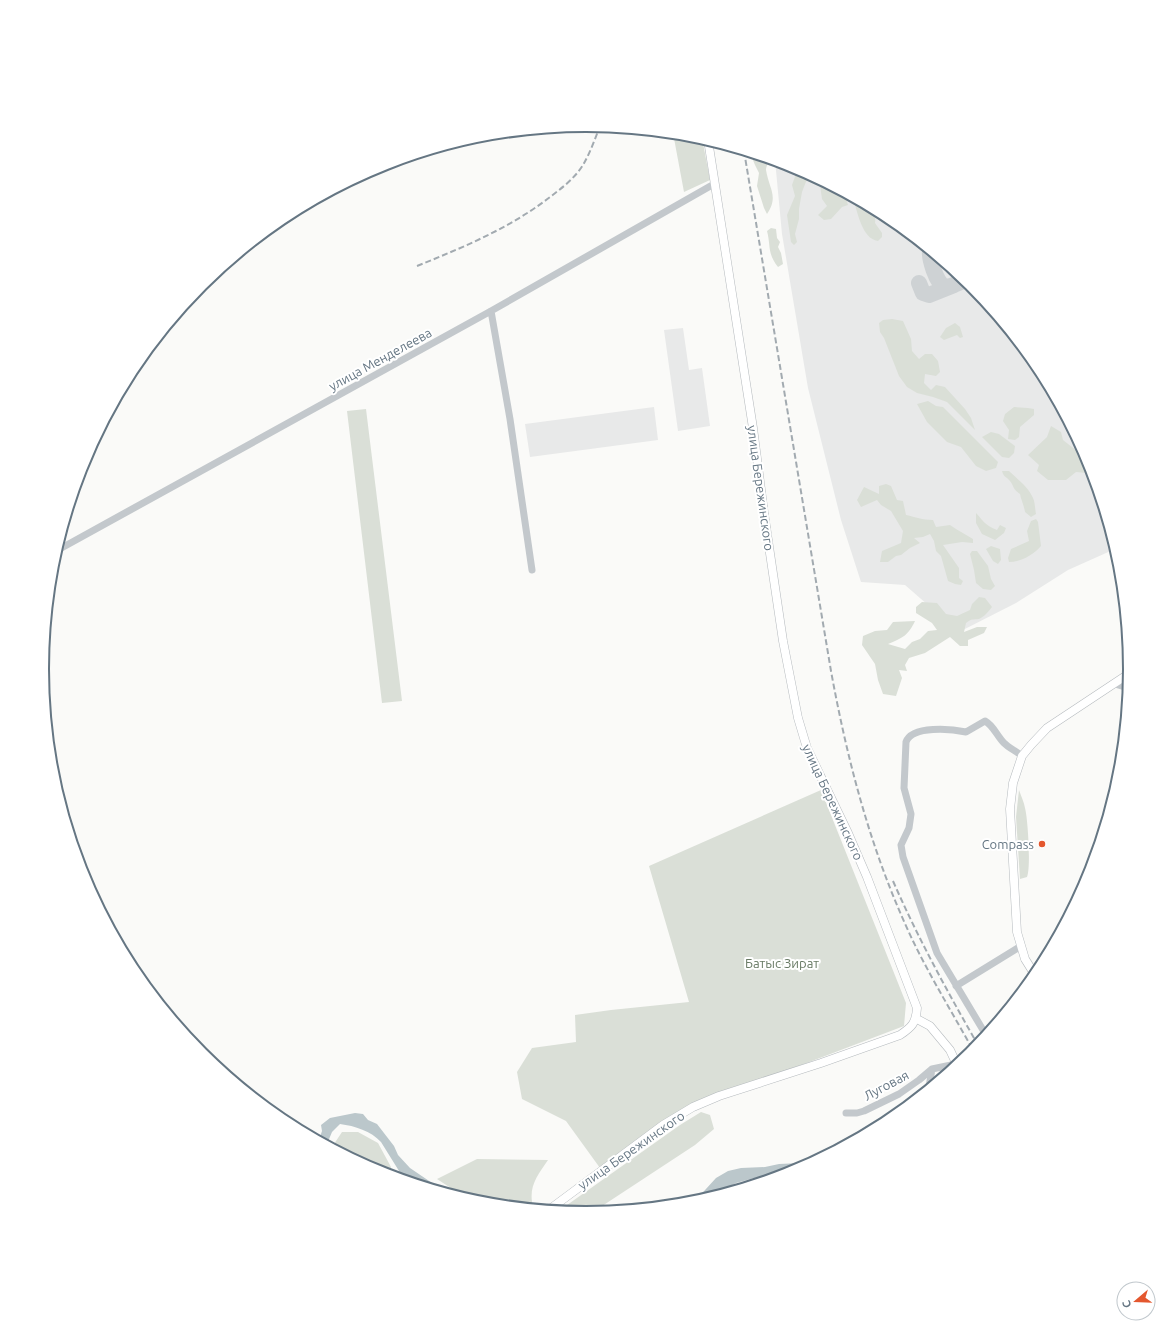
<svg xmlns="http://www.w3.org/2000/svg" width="1172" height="1337" font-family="Ubuntu,sans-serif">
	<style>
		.built { fill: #e8e9e9 }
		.green { fill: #dadfd7 }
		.water { fill: #bbc7cb }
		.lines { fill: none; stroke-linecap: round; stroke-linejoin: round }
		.taxiway { stroke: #ced2d4; stroke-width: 16 }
		.major-casing { stroke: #b5babe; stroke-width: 9 }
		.minor { stroke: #c3c8cc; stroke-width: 7 }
		.major { stroke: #fff; stroke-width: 8 }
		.rail { stroke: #a2aab0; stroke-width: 2; stroke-dasharray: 6 3; stroke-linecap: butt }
		.poi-dot { fill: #e4572e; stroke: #fff; stroke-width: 1.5 }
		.labels { text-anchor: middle; stroke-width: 4; stroke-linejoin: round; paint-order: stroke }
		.street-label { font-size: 13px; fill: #657683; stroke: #fff }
		.poi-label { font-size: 13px; fill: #657683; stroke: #fff; text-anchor: end }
		.park-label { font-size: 13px; fill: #687a64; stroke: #fff }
		.rim { fill: none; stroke: #657683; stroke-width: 2 }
	</style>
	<rect width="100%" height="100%" fill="#fafaf8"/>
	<!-- built -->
	<path class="built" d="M775 160 794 166 888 216 971 284 1038 366 1089 461 1115 549 1068 570 1016 603 959 632 905 585 861 582 841 520 808 388 782 234Z
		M683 328 689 370 702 368 710 426 678 431 664 330Z
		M654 407 658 440 530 457 525 424Z"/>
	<!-- green -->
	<path class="green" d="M673 133 692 135 702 138 710 180 684 192Z
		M750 153 770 159C769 162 766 166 766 170 769 189 779 196 767 214L764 208 757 186 759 173 755 165Z
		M794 166 809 174 802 192 799 209V219L795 234 797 242 794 245 791 242 787 215 795 196 792 185 797 171Z
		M823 182C835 188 845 191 848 205L842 207 831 219 824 220 818 215 827 206 822 199 820 185Z
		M853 197 871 207C874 213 876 217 875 223L882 233V237L878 241C862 239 857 211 853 197Z
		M771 228 776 229 777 238 780 242 778 247 781 253 783 264 778 267C767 253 771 246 767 231Z
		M892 319 903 321 911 339 912 351 919 359 925 354H932L938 361 940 372 936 376 925 374 924 383 931 390 936 385 945 387 965 409 971 418 975 430 947 402 933 397 917 393 907 387 899 376 884 338 880 332 879 323 883 320Z
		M955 323 960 327 963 337 960 338 957 335 944 340 940 337 946 328Z
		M928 401 936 406 943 407 998 462 996 468 986 471 976 466 961 447 947 442 927 422 917 404Z
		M1014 407 1028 408 1034 409V415L1020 427 1019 437 1015 440 1008 439 1009 430 1003 421 1005 414Z
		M366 409 402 701 382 703 347 411Z
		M1051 426 1061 432 1063 440 1077 451 1082 461 1090 464 1091 469 1087 473 1076 472 1066 480H1048L1037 471 1039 465 1028 455 1047 437Z
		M991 432 999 434 1015 446 1014 453 1009 458 1002 457 982 437Z
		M1002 471H1009C1017 479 1028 486 1033 498 1035 502 1035 509 1036 514L1031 517 1025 512C1024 505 1021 500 1020 494 1012 488 1015 488 1010 481 1006 476 1004 478 1002 471Z
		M886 484 891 486 897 500 903 501 906 515C916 517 922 520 933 520L936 527 950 525 956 529 973 539V543L962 542 943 545 959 568V578L963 581 961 585 955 584 948 581 941 556 936 551 934 541 930 534 923 537 914 538 920 543 910 548 901 555 896 556 888 562H880L882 551 901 543 903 531 891 511 881 505 877 500 861 507 857 500 864 487 879 494V486Z
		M976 513C984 522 985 525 997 530L1000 525 1006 528 1004 533 995 540 982 534 976 523Z
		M1036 519 1038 522 1041 546C1033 555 1021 562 1009 562L1008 558 1011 549 1029 541 1027 531 1031 521Z
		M991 546 1000 549 1001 560 998 564 993 561 986 549Z
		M972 551H977L988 566 991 579 995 586 991 590 983 589 976 583 974 570 970 554Z
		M979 597 985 598 992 607C989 611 984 617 979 619 973 620 972 618 966 623L964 632 977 627H987L984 633 968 640V646H960L950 637 925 653 909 658 905 665 907 671 899 670 902 678 896 696 883 694 878 680 875 664 862 645 863 636 875 631 887 630 893 622 915 621C908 636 902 638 888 644L905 649 912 642 920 639 928 631 937 630 932 623 916 613V607L922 602 937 603 946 614 957 616 970 610 972 604Z
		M821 790 906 1003 904 1026 680 1111 600 1168 566 1121 522 1099 517 1072 532 1048 576 1042 575 1015 611 1010 689 1002 649 866Z
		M1019 790C1021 796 1024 802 1025 808 1028 819 1031 868 1027 877L1020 879 1016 817Z
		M701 1112 710 1115 714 1129 695 1145 593 1212H586L560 1210 680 1125Z
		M342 1132H358L378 1143 391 1167V1175L378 1171 332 1147Z
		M477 1159 548 1160C537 1176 528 1187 533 1207L480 1202 466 1198 437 1179Z"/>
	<!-- water -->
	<path class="water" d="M355 1113 363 1114 368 1120 377 1124 394 1146 398 1155 410 1168 435 1185 448 1190 452 1194 404 1179 381 1142C371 1131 355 1126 340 1124L332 1132 327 1144 319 1140 322 1131 321 1125 330 1118Z
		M801 1163 806 1165 794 1171 774 1177 754 1178 736 1183 721 1191 718 1194 695 1201 716 1178 728 1171 741 1168 765 1167 779 1164Z"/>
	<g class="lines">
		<!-- taxiway -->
		<path class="taxiway" d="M930 251C929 258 936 283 944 286 950 288 960 282 965 280
			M919 283 923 293 929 295 954 285"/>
		<!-- major casing -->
		<g class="major-casing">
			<path id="major" d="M1035 975 1025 959 1017 932 1010 809 1013 783 1022 756 1031 745 1047 728 1130 673
				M917 1019 930 1026 950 1050 957 1065
				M550 1209 663 1125 693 1107 719 1096 821 1063 900 1035C912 1027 916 1023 917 1008L867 877 848 833 807 748 798 718 783 641 764 513 753 428 708 140"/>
		</g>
		<!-- minor -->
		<path class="minor" d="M491 311 510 419 532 570
			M56 551 491 311 714 184
			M1115 684 1128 688
			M956 986 1021 946
			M986 1035 937 953 903 857 901 845 909 828 911 814 904 788 906 742C912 725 952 729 966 732L985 721C993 725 997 736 1004 743 1009 748 1016 751 1022 756
			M929 1087 932 1069
			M846 1113H857L864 1111 899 1094 919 1080 932 1069 956 1064"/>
		<!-- major -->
		<use href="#major" class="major"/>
		<!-- rail -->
		<path class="rail" d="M478 140 487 134
			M744 151 831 671C848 764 872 855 913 941 931 978 953 1014 973 1050
			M417 266C464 247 510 228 550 197 562 188 575 178 583 165 590 153 595 139 600 126
			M893 881C918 938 947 991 978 1045"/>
	</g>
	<!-- markers -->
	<circle class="poi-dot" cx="1042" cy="844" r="4"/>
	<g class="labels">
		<!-- street labels -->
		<g class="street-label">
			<text transform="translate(380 359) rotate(-29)" y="5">улица Менделеева</text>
			<text transform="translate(761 488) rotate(82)" y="5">улица Бережинского</text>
			<text transform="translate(833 802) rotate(65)" y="5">улица Бережинского</text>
			<text transform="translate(886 1085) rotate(-28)" y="5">Луговая</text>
			<text transform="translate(631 1150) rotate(-35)" y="5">улица Бережинского</text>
		</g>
		<!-- poi labels -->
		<g class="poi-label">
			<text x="1034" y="849">Compass</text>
		</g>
		<!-- park labels -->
		<g class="park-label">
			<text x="782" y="968">Батыс Зират</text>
		</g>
	</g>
	<!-- crop -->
	<path d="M0 0H1172V1337H0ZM49 669a537 537 0 1 1 1074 0a537 537 0 1 1-1074 0Z" fill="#fff" fill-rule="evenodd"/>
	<path class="rim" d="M49 669a537 537 0 1 1 1074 0a537 537 0 1 1-1074 0Z"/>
	<!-- north arrow -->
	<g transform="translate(1136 1301) rotate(251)"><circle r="19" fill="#ffffff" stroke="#c1c8cd"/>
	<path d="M0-3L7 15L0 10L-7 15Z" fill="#e4572e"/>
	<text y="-6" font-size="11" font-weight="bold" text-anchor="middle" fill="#657683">С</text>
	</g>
</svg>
